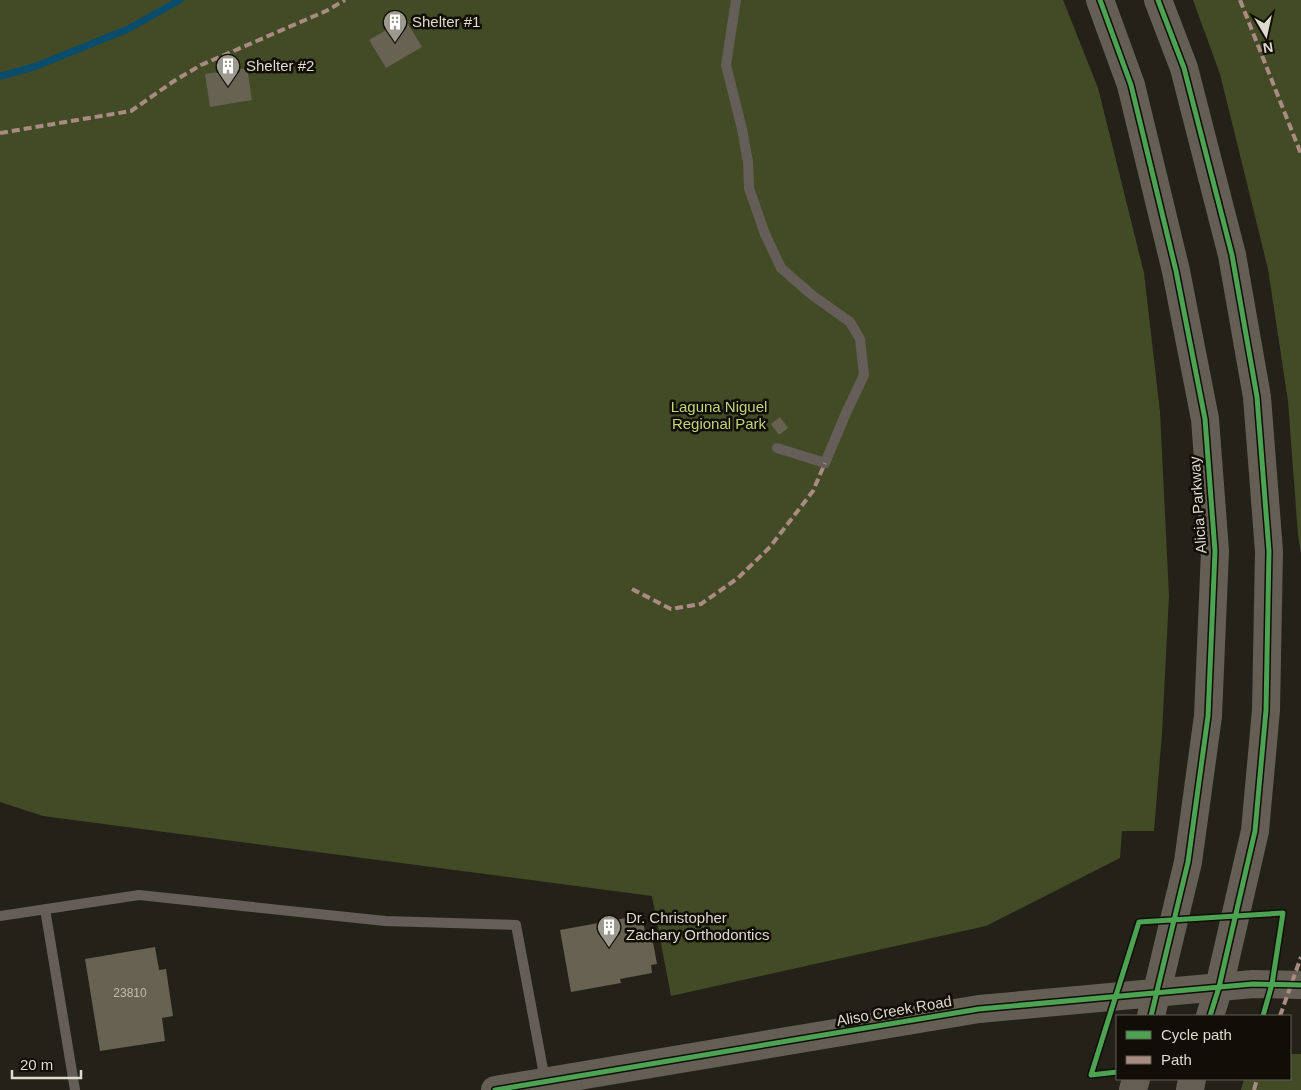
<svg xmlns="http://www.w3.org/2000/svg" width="1301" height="1090" font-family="Helvetica,sans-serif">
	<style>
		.green { fill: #434b26 }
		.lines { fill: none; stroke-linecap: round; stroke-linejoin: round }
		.stream { stroke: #0a4c6c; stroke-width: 7 }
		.building { fill: #676251 }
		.lane { stroke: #655e58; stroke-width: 10 }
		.primary { stroke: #655e55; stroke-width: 28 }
		.quiet { stroke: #a88b81; stroke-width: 4; stroke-dasharray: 8 4; stroke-linecap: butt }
		.cycleway-casing { stroke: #100e06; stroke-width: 8 }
		.cycleway { stroke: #4ca352; stroke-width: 5 }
		.labels { text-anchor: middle; stroke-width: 5; stroke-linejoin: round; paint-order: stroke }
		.number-label { font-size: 12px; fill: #c0bcaf }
		.poi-label { font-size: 15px; fill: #dddace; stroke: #100e06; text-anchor: start }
		.park-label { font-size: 15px; fill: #c1d479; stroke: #100e06 }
		.street-label { font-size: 15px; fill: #dddace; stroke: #100e06 }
	</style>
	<rect width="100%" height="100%" fill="#242218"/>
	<!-- green -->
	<path class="green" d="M0 0H1063L1098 88 1144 273 1160 412 1169 596 1162 733 1154 831H1122L1120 858 986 926 671 996 652 896 43 816 0 802Z
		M1193 0H1301V554L1298 535 1288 401 1268 269 1220 74Z
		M1290 1054H1301V1090H1241L1244 1079H1290Z"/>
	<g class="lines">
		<!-- stream -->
		<path class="stream" d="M0 76 34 67 128 29 180 0"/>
	</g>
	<!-- building -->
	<path class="building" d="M405 19 422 47 386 68 369 40Z
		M247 68 252 100 210 107 205 74Z
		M780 417 788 428 779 435 771 424Z
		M642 915 645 932 651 931 657 964 651 965 652 973 620 979 621 983 571 992 560 930Z
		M155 947 159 970 166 969 173 1016 162 1018 165 1041 100 1051 85 959Z"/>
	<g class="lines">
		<!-- lane -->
		<path class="lane" d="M736 0 726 65 742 129 748 162 749 188 765 234 781 268 812 295 850 322 860 339 864 375 846 413 825 463 777 448
			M45 909 75 1090
			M0 916 139 895 385 921 516 925 545 1080"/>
		<!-- primary -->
		<path class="primary" d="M1100 0 1131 85 1176 271 1205 419 1215 551 1208 716 1188 862 1151 1016
			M1158 0 1184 68 1232 255 1257 397 1269 551 1266 710 1255 831 1219 987 1210 1016
			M495 1090 979 1009 1253 984 1301 985
			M1133 1090 1136 1079
			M1190 1090 1192 1079"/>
		<!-- quiet -->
		<path class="quiet" d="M1240 0 1301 154
			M0 133 131 111 174 81 201 65 326 11 345 0
			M632 589 671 609 701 604 738 578 770 547 813 491 825 463
			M1280 1016 1301 957
			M1254 1090 1257 1079"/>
		<!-- cycleway casing -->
		<g class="cycleway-casing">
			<path id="cycleway" d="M1100 0 1131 85 1176 271 1205 419 1215 551 1208 716 1188 862 1151 1016
				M1158 0 1184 68 1232 255 1257 397 1269 551 1266 710 1255 831 1219 987 1210 1016
				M1117 1072 1091 1075 1139 922 1283 913 1272 984 1263 1016
				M495 1090 979 1009 1253 984 1301 985"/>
		</g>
		<!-- cycleway -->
		<use href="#cycleway" class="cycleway"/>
	</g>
	<!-- icons -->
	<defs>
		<g id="building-pin" transform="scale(1.25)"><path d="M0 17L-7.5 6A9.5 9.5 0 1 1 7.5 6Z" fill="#9c9a8e" stroke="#100e06"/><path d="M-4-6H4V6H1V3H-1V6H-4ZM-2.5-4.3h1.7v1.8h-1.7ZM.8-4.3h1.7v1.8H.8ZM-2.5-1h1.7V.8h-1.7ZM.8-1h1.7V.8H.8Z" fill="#fff"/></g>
	</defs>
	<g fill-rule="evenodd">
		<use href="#building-pin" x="395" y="22"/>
		<use href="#building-pin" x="228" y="66"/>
		<use href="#building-pin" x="609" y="927"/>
	</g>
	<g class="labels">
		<!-- number labels -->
		<g class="number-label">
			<text x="130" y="997">23810</text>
		</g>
		<!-- poi labels -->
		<g class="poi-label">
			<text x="412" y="27">Shelter #1</text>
			<text x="246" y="71">Shelter #2</text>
			<text x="626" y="923">Dr. Christopher<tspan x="626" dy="17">Zachary Orthodontics</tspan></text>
		</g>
		<!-- park labels -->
		<g class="park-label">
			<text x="719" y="412">Laguna Niguel<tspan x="719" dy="17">Regional Park</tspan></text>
		</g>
		<!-- street labels -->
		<g class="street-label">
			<text transform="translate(1198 505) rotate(-94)" y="5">Alicia Parkway</text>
			<text transform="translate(894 1011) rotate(-10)" y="5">Aliso Creek Road</text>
		</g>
	</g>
	<!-- legend -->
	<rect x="1116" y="1015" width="175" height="65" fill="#100e06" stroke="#626056"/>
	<rect x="1126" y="1031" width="25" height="8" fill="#4ca352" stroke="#626056"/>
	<text x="1161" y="1040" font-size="15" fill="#dddace">Cycle path</text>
	<rect x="1126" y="1056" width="25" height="8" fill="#a88b81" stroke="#626056"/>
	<text x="1161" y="1065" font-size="15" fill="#dddace">Path</text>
	<!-- north arrow -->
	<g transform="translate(1266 35) rotate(171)" stroke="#100e06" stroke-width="4" paint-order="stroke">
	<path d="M0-4L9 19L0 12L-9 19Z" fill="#dddace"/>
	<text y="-8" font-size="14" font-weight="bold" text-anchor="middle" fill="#dddace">N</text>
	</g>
	<!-- scale -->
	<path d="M12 1070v8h69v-8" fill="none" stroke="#dddace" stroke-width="2.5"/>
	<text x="20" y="1070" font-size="15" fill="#dddace" stroke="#100e06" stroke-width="4" paint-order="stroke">20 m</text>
</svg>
